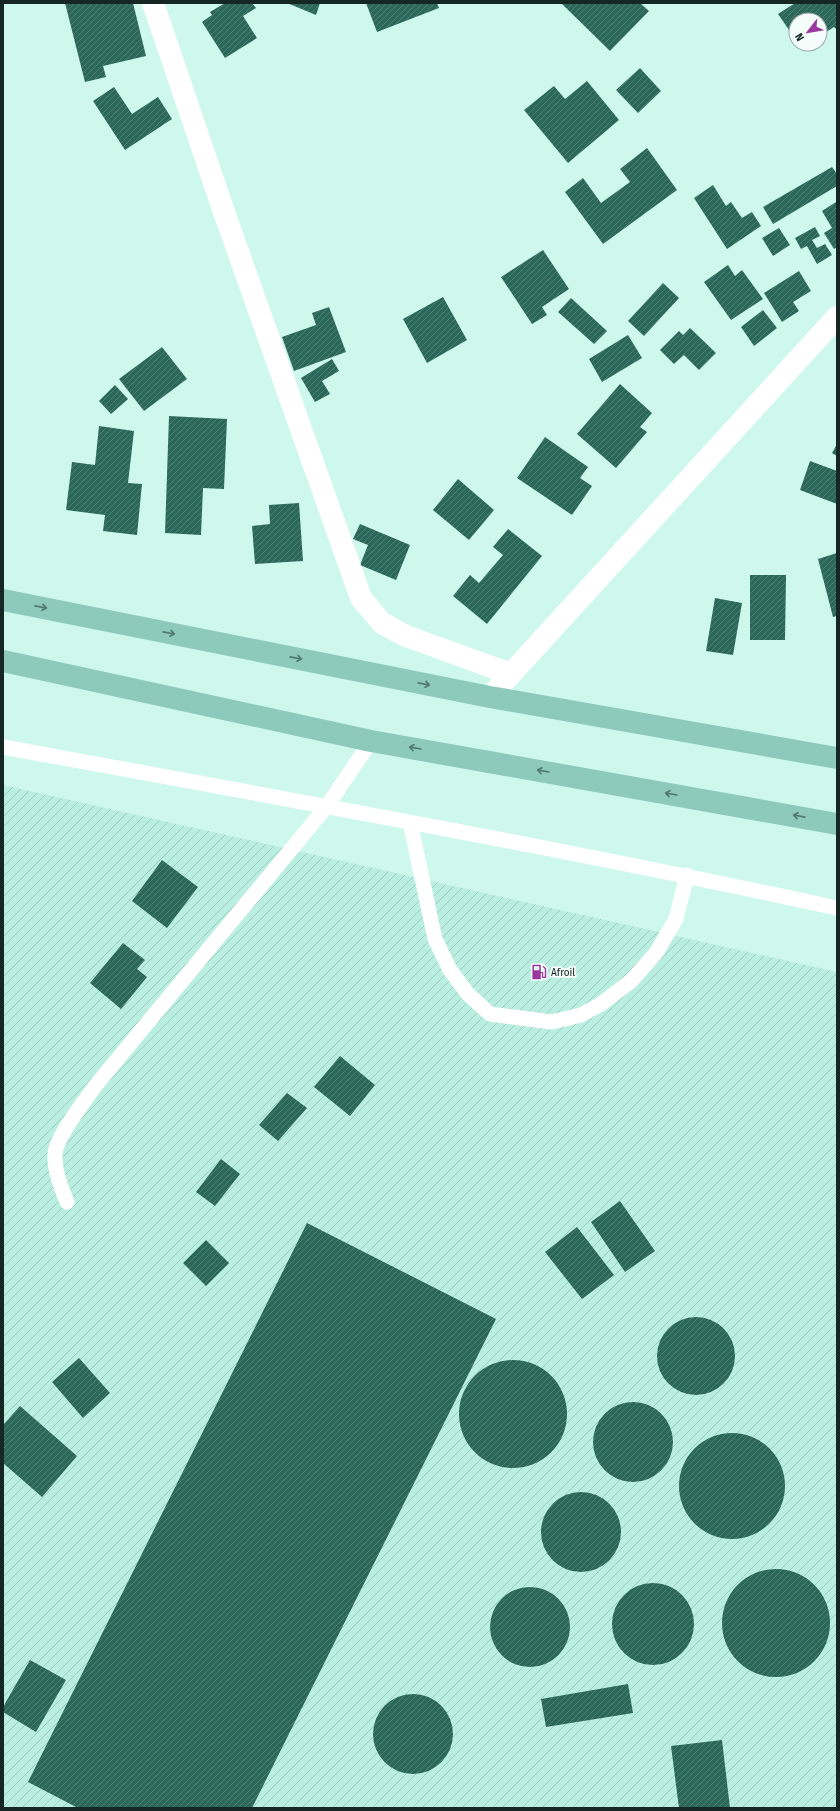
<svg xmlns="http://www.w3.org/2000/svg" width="840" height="1811" font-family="'Fira Sans Condensed',sans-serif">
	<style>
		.industrial { fill: url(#industrial-furrows) }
		.building { fill: url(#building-hatch) }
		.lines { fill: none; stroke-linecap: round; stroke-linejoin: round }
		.service { stroke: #fff; stroke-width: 15 }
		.minor { stroke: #fff; stroke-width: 22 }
		.tertiary { stroke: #fff; stroke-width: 22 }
		.primary { stroke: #8ecabc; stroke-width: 22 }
		.oneway { stroke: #52786f }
		.labels { text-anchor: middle; stroke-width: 4; stroke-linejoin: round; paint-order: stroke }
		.poi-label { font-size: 11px; fill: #162622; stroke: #f5fdfa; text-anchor: start }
	</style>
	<defs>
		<pattern id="industrial-furrows" width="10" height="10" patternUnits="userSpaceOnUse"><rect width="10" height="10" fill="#baeee0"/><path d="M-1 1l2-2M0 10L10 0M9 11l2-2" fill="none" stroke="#9fccc0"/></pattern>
		<pattern id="building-hatch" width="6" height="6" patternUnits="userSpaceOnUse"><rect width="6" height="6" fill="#2b685a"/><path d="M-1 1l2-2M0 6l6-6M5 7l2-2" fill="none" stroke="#4e7e73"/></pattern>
	</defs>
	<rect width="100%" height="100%" fill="#cef8ec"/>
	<!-- industrial -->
	<path class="industrial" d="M3 785 837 972V1808H3Z"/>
	<!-- building -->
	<path class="building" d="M65 3H133L146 56 103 66 106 77 85 82Z
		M225 3H252L256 8 243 16 257 38 225 58 202 22 212 15 210 12Z
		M287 3H320L316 15Z
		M366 3H437L439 8 377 32Z
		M561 3H640L649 11 610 51Z
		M795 3H837V30L834 27 820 36V20H796V40L778 14Z
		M799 44H809L802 48Z
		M640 68 661 91 638 113 616 90Z
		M587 81 619 120 568 163 524 110 554 86 565 99Z
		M114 87 132 114 158 97 172 119 125 150 93 101Z
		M647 148 677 190 603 244 565 192 583 178 601 203 630 182 620 169Z
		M832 167 837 174V186L773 224 763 207Z
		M713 185 726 206 731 202 742 218 752 212 761 226 727 249 694 198Z
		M836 202 837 247 834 249 824 233 832 228 822 211Z
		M815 227 820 236 812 240 817 248 825 244 832 255 817 264 807 246 801 249 795 238Z
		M779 228 790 245 773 256 762 238Z
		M543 250 569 289 542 307 547 315 532 324 501 277Z
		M728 265 735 276 742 270 763 299 731 320 704 282Z
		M799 271 811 291 793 302 799 311 782 322 764 293Z
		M663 283 679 298 644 336 628 321Z
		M443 297 467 340 427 363 403 319Z
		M571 298 607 331 594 344 558 312Z
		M329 307 346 352 294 371 282 337 316 325 312 313Z
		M763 310 777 328 754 346 741 327Z
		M690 328 716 353 699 370 684 355 674 364 660 350 679 331 683 335Z
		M628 335 642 358 602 382 589 359Z
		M162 347 187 379 144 411 119 379Z
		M332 359 339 371 322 381 330 394 315 402 301 378Z
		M620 384 652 413 640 427 647 432 616 468 577 434Z
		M115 385 128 399 111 414 99 401Z
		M169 416 227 419 224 489 203 488 201 535 165 533Z
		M99 426 134 431 128 483 142 484 137 535 103 531 105 515 66 510 72 462 95 465Z
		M545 437 588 467 580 478 592 486 572 515 517 478Z
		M837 444V456L832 453Z
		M810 461 837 471V504L800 490Z
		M458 479 494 510 469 540 433 510Z
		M299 503 303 561 255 564 252 526 270 524 269 505Z
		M360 524 410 545 396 580 360 565 368 545 353 539Z
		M508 529 542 556 487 624 453 596 470 575 479 583 503 555 493 547Z
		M837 553V616L833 617 818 559Z
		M750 575H786L785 640H750Z
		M715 598 742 603 733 655 706 651Z
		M162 860 198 887 167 928 132 901Z
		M123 943 145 960 137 969 147 977 121 1009 90 983Z
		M340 1056 375 1085 350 1116 314 1087Z
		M287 1093 307 1108 278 1141 259 1125Z
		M221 1159 240 1174 215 1206 196 1192Z
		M620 1201 655 1251 625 1272 591 1222Z
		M307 1223 496 1319 252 1808H78L28 1782Z
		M577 1227 614 1275 582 1299 545 1252Z
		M206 1240 229 1263 206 1286 183 1263Z
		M657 1356a39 39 0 1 1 78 0a39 39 0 1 1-78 0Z
		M79 1358 110 1393 83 1418 52 1382Z
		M459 1414a54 54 0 1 1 108 0a54 54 0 1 1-108 0Z
		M593 1442a40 40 0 1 1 80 0a40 40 0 1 1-80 0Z
		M20 1406 77 1456 42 1497 3 1463V1425Z
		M679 1486a53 53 0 1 1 106 0a53 53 0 1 1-106 0Z
		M541 1532a40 40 0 1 1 80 0a40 40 0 1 1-80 0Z
		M722 1623a54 54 0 1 1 108 0a54 54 0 1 1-108 0Z
		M612 1624a41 41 0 1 1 82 0a41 41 0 1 1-82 0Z
		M490 1627a40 40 0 1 1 80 0a40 40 0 1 1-80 0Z
		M30 1660 66 1680 36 1732 3 1712V1707Z
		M628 1684 633 1713 546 1727 541 1699Z
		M373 1734a40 40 0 1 1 80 0a40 40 0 1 1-80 0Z
		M722 1740 730 1808H679L671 1746Z"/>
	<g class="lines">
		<!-- service -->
		<path class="service" d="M3 747C282 798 560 848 837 908
			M410 822 435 939 450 970 468 994 490 1014 552 1022 581 1015 601 1004 631 981 656 953 676 919 687 875
			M67 1202C61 1187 54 1170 55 1154 56 1137 85 1100 96 1085L327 806 371 741"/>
		<!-- minor -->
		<path class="minor" d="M153 3 224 212 361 598 382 623 406 636 511 674"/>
		<!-- tertiary -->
		<path class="tertiary" d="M490 697 837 317"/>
		<!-- primary -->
		<path class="primary" d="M3 600 490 697 837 758
			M3 661 371 741 837 824"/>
	</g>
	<!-- one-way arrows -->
	<defs><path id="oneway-shaft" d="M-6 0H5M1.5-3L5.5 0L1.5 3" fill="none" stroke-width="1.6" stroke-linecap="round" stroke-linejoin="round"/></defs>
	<g class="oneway">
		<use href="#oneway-shaft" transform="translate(41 607) rotate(11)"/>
		<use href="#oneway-shaft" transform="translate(169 633) rotate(11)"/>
		<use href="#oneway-shaft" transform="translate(296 658) rotate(11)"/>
		<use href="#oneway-shaft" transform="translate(424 684) rotate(11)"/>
		<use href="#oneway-shaft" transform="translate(415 748) rotate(-170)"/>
		<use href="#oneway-shaft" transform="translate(543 771) rotate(-170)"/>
		<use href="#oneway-shaft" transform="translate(671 794) rotate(-170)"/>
		<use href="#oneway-shaft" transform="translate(799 816) rotate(-169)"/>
	</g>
	<!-- icons -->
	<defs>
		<g id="fuel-bare" transform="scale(1.2)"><path d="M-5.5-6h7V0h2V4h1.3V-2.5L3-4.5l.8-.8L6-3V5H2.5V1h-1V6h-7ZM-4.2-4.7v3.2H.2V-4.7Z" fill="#99379e" stroke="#f5fdfa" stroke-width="2.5" paint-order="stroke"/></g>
	</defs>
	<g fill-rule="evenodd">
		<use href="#fuel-bare" x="539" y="972"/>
	</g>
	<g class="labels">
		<!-- poi labels -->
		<g class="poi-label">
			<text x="551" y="976">Afroil</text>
		</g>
	</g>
	<!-- border -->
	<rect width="840" height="1811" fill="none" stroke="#162622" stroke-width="8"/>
	<!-- north arrow -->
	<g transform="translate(808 32) rotate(239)"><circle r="19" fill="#f5fdfa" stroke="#9ca7a4"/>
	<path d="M0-3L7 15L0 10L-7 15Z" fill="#99379e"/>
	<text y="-6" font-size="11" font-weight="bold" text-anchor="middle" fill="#162622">N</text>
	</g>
</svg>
